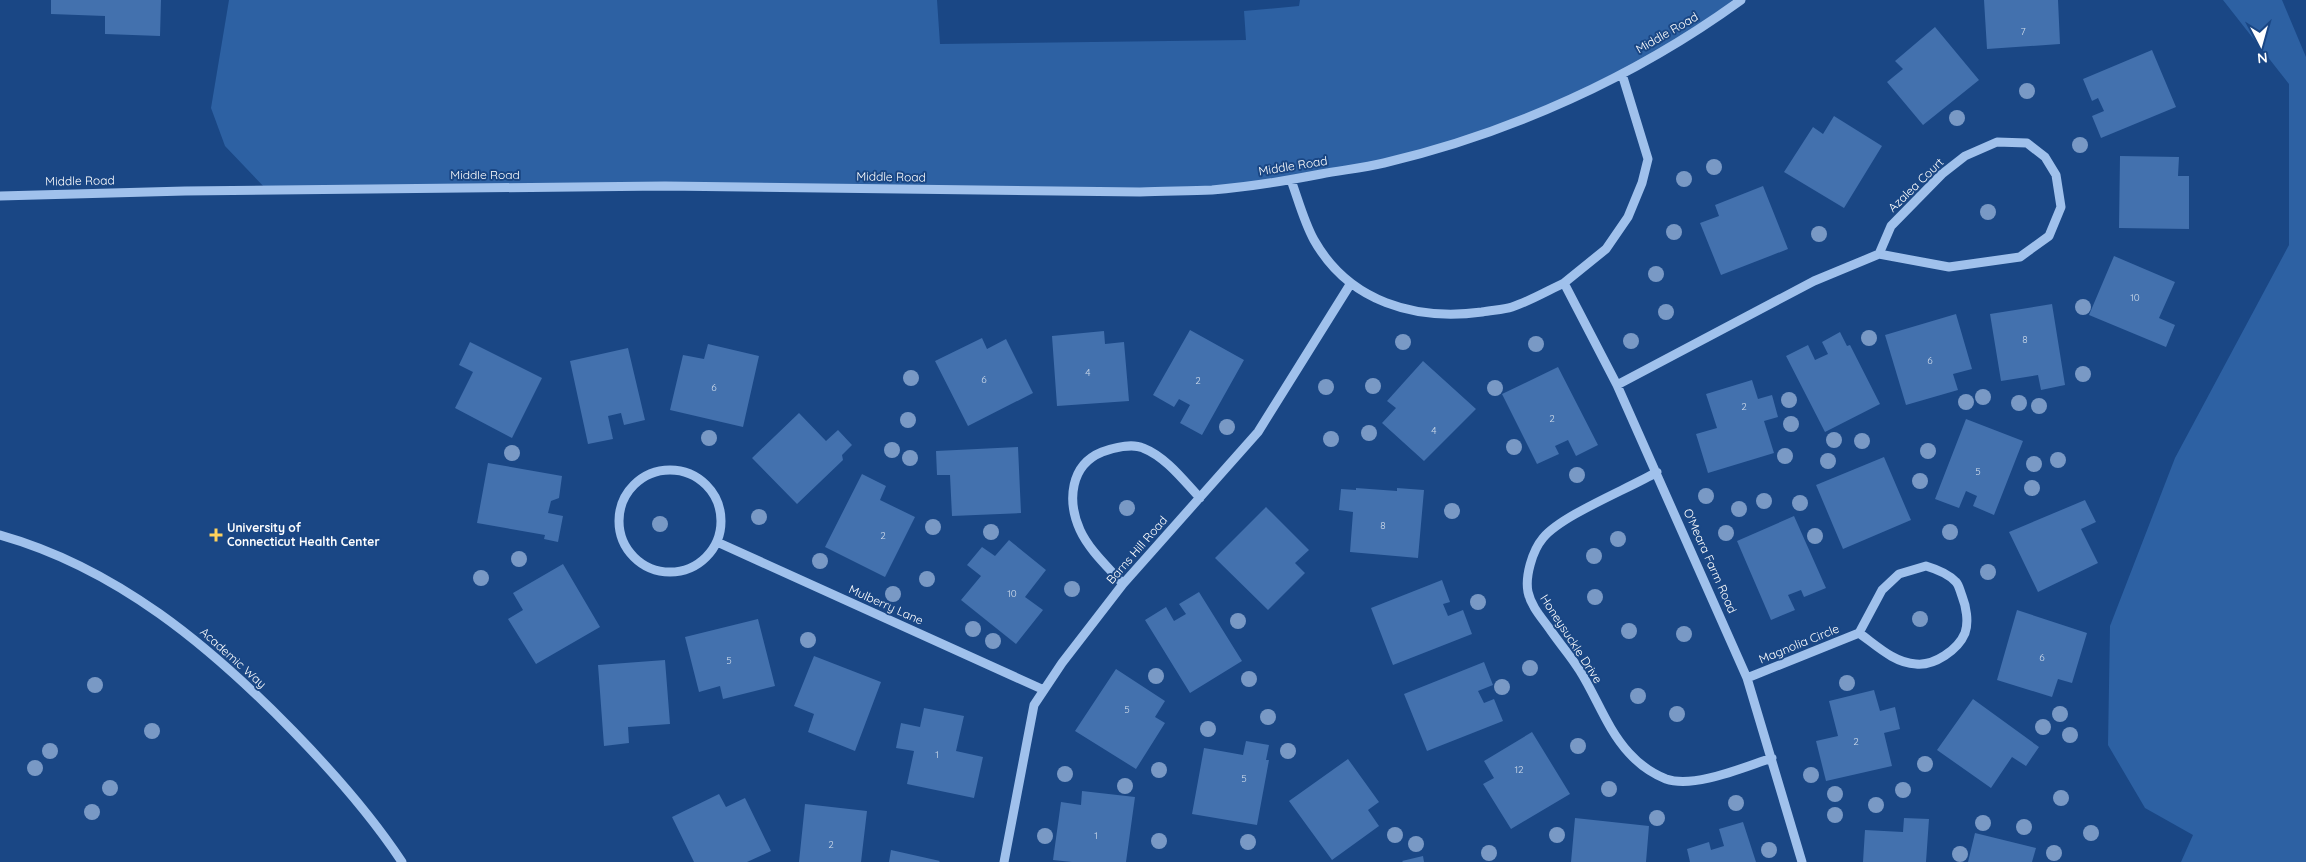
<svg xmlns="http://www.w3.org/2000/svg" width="2306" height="862" font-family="Quicksand,sans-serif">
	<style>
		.green { fill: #2d61a3 }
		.building { fill: #4371ae }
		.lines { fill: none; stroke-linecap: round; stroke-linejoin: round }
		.minor { stroke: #a0c1ec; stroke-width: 9 }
		.tree { fill: #7999c5 }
		.poi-dot { fill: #fed25c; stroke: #1a4785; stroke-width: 2 }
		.labels { text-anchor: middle; stroke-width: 4; stroke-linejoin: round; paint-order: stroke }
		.number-label { font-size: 10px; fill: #d0dceb }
		.street-label { font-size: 12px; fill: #fff; stroke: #1a4785 }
		.poi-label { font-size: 12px; font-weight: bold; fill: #fff; stroke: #1a4785; text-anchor: start }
	</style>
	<rect width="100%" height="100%" fill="#1a4785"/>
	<!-- green -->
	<path class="green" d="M229 0H937L940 44 1246 40 1244 11 1299 6 1300 0H1741L1707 25 1556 106 1384 163 1213 190 665 186 267 190 225 146 211 108Z
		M2223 0H2282L2306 57V862H2181L2193 835 2145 808 2108 745 2110 626 2175 458 2289 245V84Z"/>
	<!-- building -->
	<path class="building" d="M51 0H161L160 36 105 34V16L51 14Z
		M1984 0H2058L2060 44 1987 49Z
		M1935 27 1979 80 1923 125 1887 82 1903 69 1895 61Z
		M2152 50 2176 107 2101 138 2092 116 2104 111 2098 98 2092 101 2083 79Z
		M1834 116 1882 146 1844 208 1784 172 1813 127 1823 134Z
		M2120 156 2179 157 2178 176H2189V229L2119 228Z
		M1763 186 1788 249 1721 275 1700 223 1719 216 1715 205Z
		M2114 256 2175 282 2159 318 2175 325 2166 347 2089 315Z
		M2052 304 2065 385 2041 390 2038 375 2001 381 1990 314Z
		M1956 314 1972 369 1953 374 1958 390 1906 405 1885 335Z
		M1190 330 1244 360 1202 435 1180 423 1190 405 1179 399 1174 407 1153 395Z
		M1104 331 1105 344 1124 342 1129 401 1057 406 1052 336Z
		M1840 332 1847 346 1850 345 1880 404 1825 432 1786 356 1808 345 1815 360 1828 354 1822 342Z
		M982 338 987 349 1006 339 1033 393 968 426 935 361Z
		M470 342 542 378 512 438 455 408 473 372 459 365Z
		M708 344 759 356 743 427 670 410 683 355 704 359Z
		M628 348 645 420 624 425 621 413 608 416 613 439 588 444 570 361Z
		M1423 361 1476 409 1424 461 1382 423 1396 408 1387 401Z
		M1558 367 1598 445 1576 456 1568 440 1555 446 1559 454 1537 464 1502 394Z
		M1752 380 1758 399 1772 395 1778 417 1764 421 1774 453 1708 473 1696 434 1717 428 1706 394Z
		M799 413 826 441 838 430 852 445 842 455 843 460 797 504 752 458Z
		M1966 419 2023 441 1994 515 1973 506 1977 496 1966 491 1959 508 1935 499Z
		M1018 447 1021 513 952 516 950 475H937L936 451Z
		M1884 457 1911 520 1843 549 1816 485Z
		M488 463 562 476 559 498 551 501 548 513 563 516 558 542 544 539 545 535 477 523Z
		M862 474 886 486 880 500 915 517 885 577 825 547Z
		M1356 488 1397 491V488L1424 490 1418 558 1350 552 1353 512 1339 510 1341 489 1356 490Z
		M2085 500 2096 522 2081 529 2098 563 2038 592 2009 532Z
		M1266 507 1309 550 1295 563 1305 573 1268 610 1215 558Z
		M1794 516 1826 588 1804 597 1801 590 1788 595 1795 610 1771 620 1737 541Z
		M1009 540 1046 570 1025 597 1043 610 1016 644 961 600 981 576 967 565 982 547 995 556Z
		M563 564 600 627 536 664 508 619 523 610 513 593Z
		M1442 580 1450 602 1443 604 1448 616 1463 610 1472 634 1393 665 1371 608Z
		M1199 592 1242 661 1190 693 1145 620 1166 607 1174 621 1186 614 1179 604Z
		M2017 610 2087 633 2072 683 2058 679 2052 697 1997 680Z
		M758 619 775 686 723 699 720 686 699 692 685 637Z
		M814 656 881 682 855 751 808 732 814 714 794 706Z
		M665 660 670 724 628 727 629 743 604 746 598 665Z
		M1484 662 1493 685 1478 691 1484 703 1494 699 1503 721 1427 751 1404 694Z
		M1116 669 1165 701 1155 717 1165 723 1136 769 1075 731Z
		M1874 690 1880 711 1895 707 1900 729 1884 733 1892 766 1826 781 1816 741 1838 736 1829 701Z
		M1973 699 2039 747 2026 766 2012 757 1991 788 1937 750Z
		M924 708 964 716 956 751 983 757 974 798 907 784 914 751 896 748 901 723 920 727Z
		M1532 732 1570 794 1511 829 1483 784 1494 778 1484 761Z
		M1246 741 1269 745 1266 760H1269L1257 825 1192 814 1204 748 1243 755Z
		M1348 759 1379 802 1368 810 1379 826 1332 860 1289 801Z
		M1082 791 1135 797 1126 862H1072L1053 860 1061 802 1081 805Z
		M719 794 726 807 745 798 771 851 747 862H694L672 817Z
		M805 804 867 811 861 862H799Z
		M1575 818 1649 826 1646 862H1571Z
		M1904 818 1929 819 1926 862H1863L1865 830 1903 832Z
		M1743 822 1756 862H1690L1687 849 1709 842 1711 850 1724 846 1719 829Z
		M1975 833 2036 848 2032 862H1968Z
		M891 850 940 861 939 862H889Z
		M1423 856 1424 862H1403L1402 861Z"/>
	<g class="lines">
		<!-- minor -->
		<path class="minor" d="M1622 74 1648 159 1642 183 1628 217 1606 249 1564 283 1617 385 1747 678 1802 862
			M1997 142 2027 143 2045 157 2056 175 2061 207 2049 236 2020 257 1949 267 1879 254 1891 226 1942 174 1965 156Z
			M1291 180C1298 199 1304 222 1314 240 1349 302 1415 321 1482 312 1491 310 1503 310 1512 307 1530 301 1547 291 1564 283
			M0 196 185 191 665 186 1140 192C1164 191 1188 191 1212 190 1248 187 1285 181 1321 174 1342 170 1363 168 1384 163 1511 133 1635 77 1741 0
			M1617 385 1814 281 1879 254
			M619 521a51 51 0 1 1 102 0a51 51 0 1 1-102 0Z
			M1657 472C1628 489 1562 515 1543 538 1532 551 1525 577 1528 592 1531 606 1541 617 1549 628 1559 643 1571 656 1580 671 1597 698 1607 729 1629 753 1639 764 1651 773 1666 779 1694 789 1744 767 1772 758
			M0 535C117 568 210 646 293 731 332 771 371 815 402 862
			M717 542 1044 690
			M1926 566C1936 569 1948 573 1956 582 1959 585 1960 591 1962 596 1966 606 1969 622 1965 633 1958 650 1934 666 1916 664 1894 663 1876 645 1859 633L1882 590 1899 574Z
			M1123 584C1109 568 1089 550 1080 530 1067 501 1070 465 1102 452 1113 448 1132 443 1143 448 1166 457 1184 481 1200 498
			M1747 678 1859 633
			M1004 862 1034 705 1062 663 1123 584 1258 432 1351 283"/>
	</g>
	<!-- trees -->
	<g class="tree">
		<circle cx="2027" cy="91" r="8"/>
		<circle cx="1957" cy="118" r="8"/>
		<circle cx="2080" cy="145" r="8"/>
		<circle cx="1714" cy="167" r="8"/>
		<circle cx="1684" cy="179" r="8"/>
		<circle cx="1988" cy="212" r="8"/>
		<circle cx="1674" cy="232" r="8"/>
		<circle cx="1819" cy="234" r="8"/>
		<circle cx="1656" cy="274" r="8"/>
		<circle cx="2083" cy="307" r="8"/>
		<circle cx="1666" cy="312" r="8"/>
		<circle cx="1869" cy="338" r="8"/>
		<circle cx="1631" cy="341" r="8"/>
		<circle cx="1403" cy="342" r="8"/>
		<circle cx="1536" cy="344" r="8"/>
		<circle cx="2083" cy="374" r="8"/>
		<circle cx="911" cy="378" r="8"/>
		<circle cx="1373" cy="386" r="8"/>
		<circle cx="1326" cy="387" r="8"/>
		<circle cx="1495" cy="388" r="8"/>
		<circle cx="1983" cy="397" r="8"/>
		<circle cx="1789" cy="400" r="8"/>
		<circle cx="1966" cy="402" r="8"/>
		<circle cx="2019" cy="403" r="8"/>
		<circle cx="2039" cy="406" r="8"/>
		<circle cx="908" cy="420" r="8"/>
		<circle cx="1791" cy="424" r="8"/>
		<circle cx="1227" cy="427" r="8"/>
		<circle cx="1369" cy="433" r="8"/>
		<circle cx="709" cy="438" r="8"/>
		<circle cx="1331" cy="439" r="8"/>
		<circle cx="1834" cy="440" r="8"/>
		<circle cx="1862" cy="441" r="8"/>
		<circle cx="1514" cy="447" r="8"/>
		<circle cx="892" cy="450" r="8"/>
		<circle cx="1928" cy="451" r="8"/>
		<circle cx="512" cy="453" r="8"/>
		<circle cx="1785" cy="456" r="8"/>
		<circle cx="910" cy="458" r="8"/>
		<circle cx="2058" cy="460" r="8"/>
		<circle cx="1828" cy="461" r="8"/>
		<circle cx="2034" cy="464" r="8"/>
		<circle cx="1577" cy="475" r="8"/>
		<circle cx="1920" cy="481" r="8"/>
		<circle cx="2032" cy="488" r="8"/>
		<circle cx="1706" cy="496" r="8"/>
		<circle cx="1764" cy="501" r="8"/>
		<circle cx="1800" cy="503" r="8"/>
		<circle cx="1127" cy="508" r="8"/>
		<circle cx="1739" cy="509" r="8"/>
		<circle cx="1452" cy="511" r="8"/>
		<circle cx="759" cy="517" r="8"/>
		<circle cx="660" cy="524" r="8"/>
		<circle cx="933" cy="527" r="8"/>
		<circle cx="991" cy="532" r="8"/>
		<circle cx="1950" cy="532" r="8"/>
		<circle cx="1726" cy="533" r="8"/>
		<circle cx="1815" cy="536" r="8"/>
		<circle cx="1618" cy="539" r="8"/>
		<circle cx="1594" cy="556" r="8"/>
		<circle cx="519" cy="559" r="8"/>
		<circle cx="820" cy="561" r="8"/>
		<circle cx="1988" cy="572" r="8"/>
		<circle cx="481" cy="578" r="8"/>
		<circle cx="927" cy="579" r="8"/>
		<circle cx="1072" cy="589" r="8"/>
		<circle cx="893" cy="594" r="8"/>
		<circle cx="1595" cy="597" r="8"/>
		<circle cx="1478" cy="602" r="8"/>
		<circle cx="1920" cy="619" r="8"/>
		<circle cx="1238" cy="621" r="8"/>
		<circle cx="973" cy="629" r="8"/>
		<circle cx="1629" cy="631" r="8"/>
		<circle cx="1684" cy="634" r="8"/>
		<circle cx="808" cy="640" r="8"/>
		<circle cx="993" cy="641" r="8"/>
		<circle cx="1530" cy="668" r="8"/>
		<circle cx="1156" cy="676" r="8"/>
		<circle cx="1249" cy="679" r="8"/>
		<circle cx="1847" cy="683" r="8"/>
		<circle cx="95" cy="685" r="8"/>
		<circle cx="1502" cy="687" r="8"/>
		<circle cx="1638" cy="696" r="8"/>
		<circle cx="1677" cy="714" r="8"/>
		<circle cx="2060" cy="714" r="8"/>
		<circle cx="1268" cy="717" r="8"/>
		<circle cx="2043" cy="727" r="8"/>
		<circle cx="1208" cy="729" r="8"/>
		<circle cx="152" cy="731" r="8"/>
		<circle cx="2070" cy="735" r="8"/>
		<circle cx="1578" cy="746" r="8"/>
		<circle cx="50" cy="751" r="8"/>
		<circle cx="1288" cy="751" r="8"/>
		<circle cx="1925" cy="764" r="8"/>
		<circle cx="35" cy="768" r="8"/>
		<circle cx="1159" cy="770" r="8"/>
		<circle cx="1065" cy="774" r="8"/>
		<circle cx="1811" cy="775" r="8"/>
		<circle cx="1125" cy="786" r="8"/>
		<circle cx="110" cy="788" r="8"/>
		<circle cx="1609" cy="789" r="8"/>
		<circle cx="1903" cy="790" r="8"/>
		<circle cx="1835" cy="794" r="8"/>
		<circle cx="2061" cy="798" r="8"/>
		<circle cx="1736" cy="803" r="8"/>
		<circle cx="1876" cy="805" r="8"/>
		<circle cx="92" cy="812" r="8"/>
		<circle cx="1835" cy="815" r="8"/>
		<circle cx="1657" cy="818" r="8"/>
		<circle cx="1983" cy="823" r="8"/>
		<circle cx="2024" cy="827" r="8"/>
		<circle cx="2091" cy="833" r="8"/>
		<circle cx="1395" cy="835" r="8"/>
		<circle cx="1557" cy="835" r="8"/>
		<circle cx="1045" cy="836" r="8"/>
		<circle cx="1159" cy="841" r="8"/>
		<circle cx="1248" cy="842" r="8"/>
		<circle cx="1416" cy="844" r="8"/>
		<circle cx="1769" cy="850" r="8"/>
		<circle cx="1489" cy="853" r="8"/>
		<circle cx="2054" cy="853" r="8"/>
		<circle cx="1960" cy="854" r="8"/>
	</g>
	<!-- markers -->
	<path class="poi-dot" d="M213.5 527.5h5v5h5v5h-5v5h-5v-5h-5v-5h5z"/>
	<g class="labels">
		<!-- number labels -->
		<g class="number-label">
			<text x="2023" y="35">7</text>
			<text x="2135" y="301">10</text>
			<text x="2025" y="343">8</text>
			<text x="1930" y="364">6</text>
			<text x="1088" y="376">4</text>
			<text x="984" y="383">6</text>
			<text x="1198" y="384">2</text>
			<text x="714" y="391">6</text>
			<text x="1744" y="410">2</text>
			<text x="1552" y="422">2</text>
			<text x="1434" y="434">4</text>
			<text x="1978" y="475">5</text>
			<text x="1383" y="529">8</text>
			<text x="883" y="539">2</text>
			<text x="1012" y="597">10</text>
			<text x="2042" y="661">6</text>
			<text x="729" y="664">5</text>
			<text x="1127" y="713">5</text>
			<text x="1856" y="745">2</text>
			<text x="937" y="758">1</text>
			<text x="1519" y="773">12</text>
			<text x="1244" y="782">5</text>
			<text x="1096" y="839">1</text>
			<text x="831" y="848">2</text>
		</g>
		<!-- street labels -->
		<g class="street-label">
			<text transform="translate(1667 33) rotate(-30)" y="4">Middle Road</text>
			<text transform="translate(1293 166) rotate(-9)" y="4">Middle Road</text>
			<text x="485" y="179">Middle Road</text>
			<text transform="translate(891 177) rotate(1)" y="4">Middle Road</text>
			<text transform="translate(80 181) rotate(-1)" y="4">Middle Road</text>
			<text transform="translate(1916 185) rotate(-44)" y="4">Azalea Court</text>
			<text transform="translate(1137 550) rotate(-49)" y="4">Barns Hill Road</text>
			<text transform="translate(1710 561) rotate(66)" y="4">O'Meara Farm Road</text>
			<text transform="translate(886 605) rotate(24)" y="4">Mulberry Lane</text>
			<text transform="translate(1571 639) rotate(57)" y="4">Honeysuckle Drive</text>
			<text transform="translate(1799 644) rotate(-22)" y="4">Magnolia Circle</text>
			<text transform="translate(233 658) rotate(42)" y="4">Academic Way</text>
		</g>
		<!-- poi labels -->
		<g class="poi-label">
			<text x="227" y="532">University of<tspan x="227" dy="14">Connecticut Health Center</tspan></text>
		</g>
	</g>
	<!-- north arrow -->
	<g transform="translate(2261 45) rotate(174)" stroke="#1a4785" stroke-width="4" paint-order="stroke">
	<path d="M0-4L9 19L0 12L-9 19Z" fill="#ffffff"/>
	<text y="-8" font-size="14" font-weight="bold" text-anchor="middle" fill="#ffffff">N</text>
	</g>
</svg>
